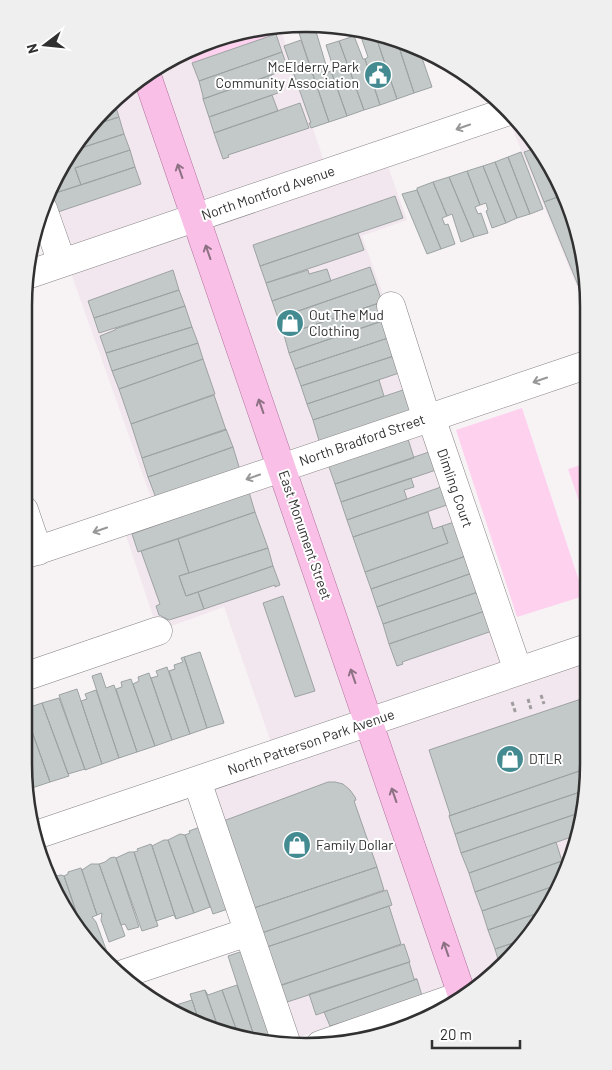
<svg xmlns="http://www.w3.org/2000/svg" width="612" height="1070" font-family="Barlow,sans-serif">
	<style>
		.built { fill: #f2e7ee }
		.green { fill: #fed1ee }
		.building { fill: #c3c8c8; stroke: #9da2a2 }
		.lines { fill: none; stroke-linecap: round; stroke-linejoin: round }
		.minor-casing { stroke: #878385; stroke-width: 29 }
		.major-casing { stroke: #b1719d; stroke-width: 29 }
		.path { stroke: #9f9d9e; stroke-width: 3; stroke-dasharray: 4 2.5; stroke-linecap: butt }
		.minor { stroke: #fff; stroke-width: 28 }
		.major { stroke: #f9bfe7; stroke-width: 28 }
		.oneway { stroke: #989898 }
		.oneway2 { stroke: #8c7183 }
		.labels { text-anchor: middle; stroke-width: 4; stroke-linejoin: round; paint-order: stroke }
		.poi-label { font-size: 14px; fill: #323132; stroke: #fff; text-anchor: start }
		.street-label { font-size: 14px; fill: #323132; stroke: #fff }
		.rim { fill: none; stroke: #323132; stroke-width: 2.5 }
	</style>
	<rect width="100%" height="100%" fill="#f7f3f5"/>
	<!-- built -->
	<path class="built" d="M281 30 328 174 384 155 407 220 362 236 518 670 587 647 588 782 573 854 550 905 492 976 414 1025 315 1045 311 1033 287 1041 197 781 275 754 224 607 158 631 122 524 156 512 46 203 62 165 134 82 233 33Z
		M509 110 541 149 573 215 586 269V309L505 111Z"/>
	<!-- green -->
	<path class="green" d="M275 31 276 34 192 63 190 55 233 33Z
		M522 408 584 596 517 617 456 430Z
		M587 463V525L568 469Z"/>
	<!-- building -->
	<path class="building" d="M315 28 328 72 331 71 347 116 329 122 299 33 307 30V29Z
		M363 33 376 37 397 99 380 105 365 59 368 57 360 34Z
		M276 34 282 52 199 81 192 63Z
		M354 36 363 59H365L380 105 364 110 339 41Z
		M376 37 395 44 396 48 399 47 414 93 397 99Z
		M301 40 329 122 311 128 309 123H311L284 46Z
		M339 41 364 110 347 116 331 71 334 70 326 45Z
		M401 46 420 52 432 87 414 93 399 47Z
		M282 52 288 69 203 99V96L199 81Z
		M271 75 278 93 209 117 203 99Z
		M272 95 278 111 214 133 209 117Z
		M300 103 309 128 228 155 229 157 223 159 214 133Z
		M115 104 119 117 97 124Z
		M119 117 124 134 75 150 97 124Z
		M124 134 130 150 75 168 81 185 49 195 62 165 75 150Z
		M539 147 563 195 544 202 524 152Z
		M130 150 135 167 81 185 75 168Z
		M521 152 543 209 530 214 508 157Z
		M508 157 530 214 517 218 495 162Z
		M495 162 517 218 506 223 483 166Z
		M483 166 506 223 492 228 486 211 488 210 486 203 480 205 467 171Z
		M135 167 141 184 52 214 47 200 49 195Z
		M467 171 480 205 475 207 478 214 481 213 488 233 474 237 449 177Z
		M449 177 474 237 461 242 452 214 447 216 433 182Z
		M433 182 447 216 442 218 445 225 448 224 455 244 441 249 417 190V188Z
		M417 190 441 249 427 254 402 194Z
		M563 195 573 215 586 269V282L578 285 544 202Z
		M395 196 403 218 260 266 253 245Z
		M358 233 364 250 266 283 260 266Z
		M370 267 376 284 278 318 272 301Z
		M327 269 331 281 272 301 266 283 308 270 309 274Z
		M173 270 179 290 94 318 88 301Z
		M586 282V305L578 285Z
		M376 284 382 302 284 335 278 318Z
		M179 290 185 306 99 333 94 318Z
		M382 302 388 319 289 353 284 335Z
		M185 306 192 327 106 353 100 336 115 330V329Z
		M388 319 394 336 295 369 289 353Z
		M192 327 198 343 112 371 106 353Z
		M394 336 400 354 301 386 295 369Z
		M198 343 203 359 119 389 112 371Z
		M400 354 405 371 307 404 301 386Z
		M203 359 215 394 131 424 119 389Z
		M379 380 384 396 313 420 307 404Z
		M409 388 417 410 320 444 313 420Z
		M214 395 226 430 142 458 131 424Z
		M226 429 233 447 148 477 142 458Z
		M408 439 414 458 335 484 328 464Z
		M233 447 240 470 156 498 148 477Z
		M429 452 436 470 341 502 335 484Z
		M411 478 414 487 404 490 407 499 347 520 341 502Z
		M441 487 447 505 353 537 347 520Z
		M249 492 255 512 138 552 132 534Z
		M255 512 268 548 189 573 178 539Z
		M428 512 433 529 442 526 448 543 365 572 353 537Z
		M454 522 466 556 371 589 365 572 448 543 442 526Z
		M178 539 189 573 179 576 186 596 198 592 204 609 169 620 159 615 156 606 160 604 141 551Z
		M268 548 273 566 186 596 179 576Z
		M466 556 472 573 377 607 371 589Z
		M273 566 280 585 275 587V585L204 609 198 592Z
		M472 573 478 592 383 624 377 607Z
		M478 592 485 611 389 644 383 624Z
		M283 596 315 691 295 697 263 603Z
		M485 611 492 631 402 662 403 664 397 666 389 644Z
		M200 652 224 723 207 728 184 657Z
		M184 657 207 728 190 734 169 671 175 669 174 665 183 662 181 658Z
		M167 667 190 734 172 740 151 678 158 676 156 671Z
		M101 673 106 688 114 685 137 752 119 758 92 676Z
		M149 673 172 740 155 746 133 684 139 681 138 677Z
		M131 679 155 746 137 752 116 689 122 687 121 682Z
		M77 689 102 764 85 770 59 695Z
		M96 690 119 758 102 764 81 701 87 699 85 694Z
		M587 697 588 768 449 816 450 814 429 750Z
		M59 698 85 769 68 774 42 703Z
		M42 703 69 776 50 782 24 709Z
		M24 709 50 782 32 788 24 764Z
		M24 764 32 788 28 790Z
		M588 768 586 790 455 834 449 816Z
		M328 782H335L343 784 350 790 355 797 356 800 354 801 377 867 248 910 218 823Z
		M586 790 582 812 461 853 455 834Z
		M582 812 577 835 469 873 461 853Z
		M203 826 231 908 213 914 185 835 190 833 189 831Z
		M180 834 185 835 210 907 194 913 168 840Z
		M164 840H168L194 913 176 919 152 846Z
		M556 842 562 861 475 892 469 873Z
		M151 844 152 846 176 919 174 915 156 921 134 852 138 851 137 849Z
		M129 852H134L158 926 142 931 116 858Z
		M114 857 116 858 139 927 128 930 125 924 121 925 99 864 105 862 110 858Z
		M562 861 566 872 560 884 482 911 475 892Z
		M91 864H99L125 936 109 942 101 920 102 913 97 915 82 870Z
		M377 867 384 890 256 935 248 910Z
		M81 868 97 915 92 917 96 922 107 952 102 954 85 938 64 876 68 874V872Z
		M61 875 64 876 85 938 52 880 56 876Z
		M560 884 547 910 488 930 482 911Z
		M387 890 392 905 261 949 256 935Z
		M389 906 401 944 274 988 261 949Z
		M547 910 522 940 495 949 488 930Z
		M522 940 500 966 495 949Z
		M404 944 410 962 281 1004 275 987Z
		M246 950 277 1037 267 1040 255 1039 228 956Z
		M409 962 414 979H417L316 1015 309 994Z
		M417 979 423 999 330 1026 324 1012Z
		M237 985 255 1039 239 1037 222 990Z
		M205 990 208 995 222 990 239 1037H233L219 1030Z
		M205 990 219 1030 199 1021 190 994Z
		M192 1000 199 1021 178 1012 176 1005Z
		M176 1005 178 1012 169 1008Z"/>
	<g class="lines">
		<!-- minor casing -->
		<g class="minor-casing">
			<path id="minor" d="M43 209 62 263
				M27 275 509 111
				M391 306 424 410 427 418 435 429 518 671
				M24 510 38 551
				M24 555 586 365
				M24 677 158 631
				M197 781 286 1042
				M36 835 587 648
				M123 974 248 932
				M320 1045 460 996"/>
		</g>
		<!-- major casing -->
		<g class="major-casing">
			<path id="major" d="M147 76 462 995"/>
		</g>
		<!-- path -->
		<path class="path" d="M541 695 544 704
			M528 699 531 709
			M512 702 516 714"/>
		<!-- minor -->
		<use href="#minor" class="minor"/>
		<!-- major -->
		<use href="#major" class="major"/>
	</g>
	<!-- one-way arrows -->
	<defs><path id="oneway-shaft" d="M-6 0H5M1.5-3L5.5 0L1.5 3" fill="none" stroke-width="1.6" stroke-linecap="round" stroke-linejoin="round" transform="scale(1.25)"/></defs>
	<g class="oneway">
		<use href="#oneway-shaft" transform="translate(463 127) rotate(161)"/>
		<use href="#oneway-shaft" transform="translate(540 380) rotate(161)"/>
		<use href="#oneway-shaft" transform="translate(253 477) rotate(161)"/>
		<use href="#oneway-shaft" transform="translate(100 530) rotate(161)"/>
	</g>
	<g class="oneway2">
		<use href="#oneway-shaft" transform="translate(180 171) rotate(-109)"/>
		<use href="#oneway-shaft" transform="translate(208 252) rotate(-109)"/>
		<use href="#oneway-shaft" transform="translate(261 406) rotate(-109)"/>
		<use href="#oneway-shaft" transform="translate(353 676) rotate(-109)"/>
		<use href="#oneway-shaft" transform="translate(394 795) rotate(-109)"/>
		<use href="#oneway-shaft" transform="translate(446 949) rotate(-109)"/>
	</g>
	<!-- icons -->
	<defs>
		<g id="civic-disc" transform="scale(1.4375)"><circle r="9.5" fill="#438b90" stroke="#fff"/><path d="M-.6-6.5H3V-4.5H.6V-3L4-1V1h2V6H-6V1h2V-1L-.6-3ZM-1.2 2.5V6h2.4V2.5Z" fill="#fff"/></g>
		<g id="shop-disc" transform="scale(1.4375)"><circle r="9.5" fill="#438b90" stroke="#fff"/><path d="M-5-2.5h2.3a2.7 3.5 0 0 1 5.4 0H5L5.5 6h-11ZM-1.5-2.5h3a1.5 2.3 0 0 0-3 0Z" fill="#fff"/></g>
	</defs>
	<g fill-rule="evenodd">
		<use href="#civic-disc" x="378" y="75"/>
		<use href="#shop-disc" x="290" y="323"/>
		<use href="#shop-disc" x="510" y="759"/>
		<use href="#shop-disc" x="297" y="845"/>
	</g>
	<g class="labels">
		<!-- poi labels -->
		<g class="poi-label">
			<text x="359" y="72" text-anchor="end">McElderry Park<tspan x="359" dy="16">Community Association</tspan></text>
			<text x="309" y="320">Out The Mud<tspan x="309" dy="16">Clothing</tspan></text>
			<text x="529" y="764">DTLR</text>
			<text x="316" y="850">Family Dollar</text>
		</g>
		<!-- street labels -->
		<g class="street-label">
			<text transform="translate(268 193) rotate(-19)" y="5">North Montford Avenue</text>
			<text transform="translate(362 440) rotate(-19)" y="5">North Bradford Street</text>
			<text transform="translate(455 488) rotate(71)" y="5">Dimling Court</text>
			<text transform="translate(305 535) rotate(71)" y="5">East Monument Street</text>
			<text transform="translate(311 742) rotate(-19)" y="5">North Patterson Park Avenue</text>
		</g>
	</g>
	<!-- crop -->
	<path d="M0 0H612V1070H0ZM306 32H306A274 274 0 0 1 580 306V764A274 274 0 0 1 306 1038H306A274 274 0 0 1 32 764V306A274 274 0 0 1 306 32Z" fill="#efefef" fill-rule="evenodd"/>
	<path class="rim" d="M306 32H306A274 274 0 0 1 580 306V764A274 274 0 0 1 306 1038H306A274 274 0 0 1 32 764V306A274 274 0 0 1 306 32Z"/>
	<!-- north arrow -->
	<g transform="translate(45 45) rotate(254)" stroke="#ffffff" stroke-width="4" paint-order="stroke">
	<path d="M0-4L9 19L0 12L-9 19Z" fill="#323132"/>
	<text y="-8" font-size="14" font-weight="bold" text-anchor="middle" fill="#323132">N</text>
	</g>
	<!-- scale -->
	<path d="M432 1040v8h88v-8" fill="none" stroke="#323132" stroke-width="2.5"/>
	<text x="440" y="1040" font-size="15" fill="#323132" stroke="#ffffff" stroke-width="4" paint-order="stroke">20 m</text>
</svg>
